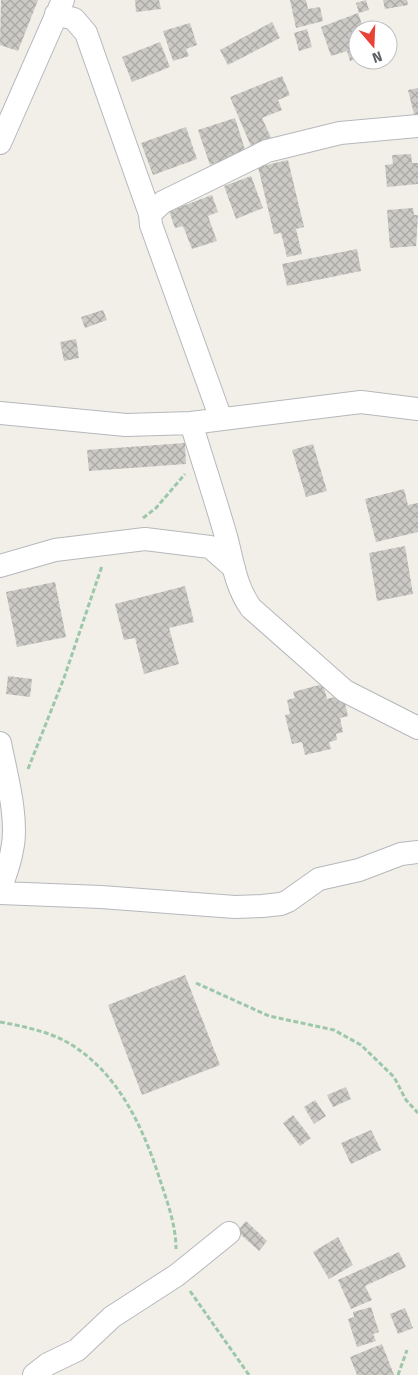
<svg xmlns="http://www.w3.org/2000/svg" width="418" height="1375" font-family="'Fira Sans',sans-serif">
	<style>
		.building { fill: url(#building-cross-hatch) }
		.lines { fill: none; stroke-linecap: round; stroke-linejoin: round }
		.minor-casing { stroke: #b5b8bc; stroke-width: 24 }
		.path { stroke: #9cc7a9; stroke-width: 3; stroke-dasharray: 5 2.5; stroke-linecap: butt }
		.minor { stroke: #fff; stroke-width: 22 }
	</style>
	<defs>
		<pattern id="building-cross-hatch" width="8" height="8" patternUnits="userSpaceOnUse" patternTransform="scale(1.25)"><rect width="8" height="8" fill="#cccac5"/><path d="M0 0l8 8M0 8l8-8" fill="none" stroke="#a9a8a4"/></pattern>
	</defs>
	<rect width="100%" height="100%" fill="#f1efe8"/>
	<!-- building -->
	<path class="building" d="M1 0H38L18 51 0 45Z
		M135 0H159L161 9 136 12Z
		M290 0H306L308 9 320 7 323 21 296 28Z
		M366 0 369 10 359 13 356 3Z
		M383 0H407L408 5 385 9Z
		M358 13 364 30H358V58L350 61 347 51 331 56 321 27Z
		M272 22 280 38 228 65 220 50Z
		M190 23 197 45 186 49 189 56 173 61 163 31Z
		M307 29 312 47 299 51 294 33Z
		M160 42 170 67 132 82 122 57Z
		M282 76 290 95 278 100 282 110 262 118 273 142 253 151 230 97Z
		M418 88V117L415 118 408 90Z
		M235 118 246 153 210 165 198 130Z
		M186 127 197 159 153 175 141 143Z
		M411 154 412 163H418V184L387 187 385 165 393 164 392 155Z
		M288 160 304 227 296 229 302 254 287 257 281 233 274 234 258 167Z
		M251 176 263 208 236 219 224 186Z
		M212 195 218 212 208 216 217 241 192 249 183 226 175 228 169 211Z
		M413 208 414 215H418L416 246 390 248 387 210Z
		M357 249 361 271 287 286 282 264Z
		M103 310 107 320 85 328 81 317Z
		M76 339 79 358 64 361 60 342Z
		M185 443 186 464 89 471 87 450Z
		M313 444 327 491 306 497 292 450Z
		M404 489 408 505 418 503V532L376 542 365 499Z
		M405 546 413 594 377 601 369 553Z
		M55 582 66 637 17 647 6 592Z
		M185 586 194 622 169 628 179 664 144 674 135 638 124 640 115 604Z
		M8 676 32 679 30 697 6 694Z
		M323 684 327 699 343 695 348 716 340 718 343 732 336 734 337 740 329 742 331 749 305 755 302 742 292 744 285 715 290 714 287 700 295 698 293 692Z
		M185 975 220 1065 142 1095 108 1005Z
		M346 1087 351 1099 333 1107 327 1095Z
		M315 1100 326 1116 314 1124 304 1107Z
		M293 1115 311 1138 300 1146 283 1123Z
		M371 1130 381 1150 351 1164 341 1143Z
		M246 1221 267 1241 259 1251 237 1231Z
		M338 1237 353 1265 329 1279 313 1252Z
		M399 1252 406 1267 365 1286 372 1300 351 1309 338 1280Z
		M371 1307 379 1332 373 1334 376 1341 357 1347 348 1319 354 1317 353 1312Z
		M405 1308 413 1328 398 1334 390 1314Z
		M382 1344 394 1375H357L350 1357Z"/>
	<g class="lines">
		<!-- minor casing -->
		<g class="minor-casing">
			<path id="minor" d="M56 14 74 19 86 33 150 214
				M0 143 63 0
				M0 413 126 425 191 423 361 402 418 409
				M221 419 151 225 150 214 163 202 267 151 340 133 418 126
				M191 423C203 462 216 501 227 540 233 564 236 587 251 608L345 691 418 728
				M0 566 55 550 145 539 210 547 234 568
				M0 743C6 774 19 820 12 850 10 864 4 877 0 891
				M0 893 101 897 235 907 262 906 281 904 288 901 319 879 359 870 401 854 418 852
				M34 1375 48 1364 77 1350 112 1317 177 1275 229 1233"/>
		</g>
		<!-- path -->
		<path class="path" d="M143 518 156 508 185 474
			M28 769 64 678 102 566
			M196 983 269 1016 334 1030 361 1045 394 1077 406 1100 418 1113
			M0 1022C22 1026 46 1031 65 1041 118 1070 144 1129 161 1183 168 1204 176 1226 176 1249
			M190 1291 249 1375
			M398 1375 407 1350"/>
		<!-- minor -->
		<use href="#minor" class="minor"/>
	</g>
	<!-- north arrow -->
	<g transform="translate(373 45) rotate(161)"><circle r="24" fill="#ffffff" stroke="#bfc1c3"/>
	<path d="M0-4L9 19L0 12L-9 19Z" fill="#ea4335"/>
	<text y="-8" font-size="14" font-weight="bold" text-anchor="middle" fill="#5f6368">N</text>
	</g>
</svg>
